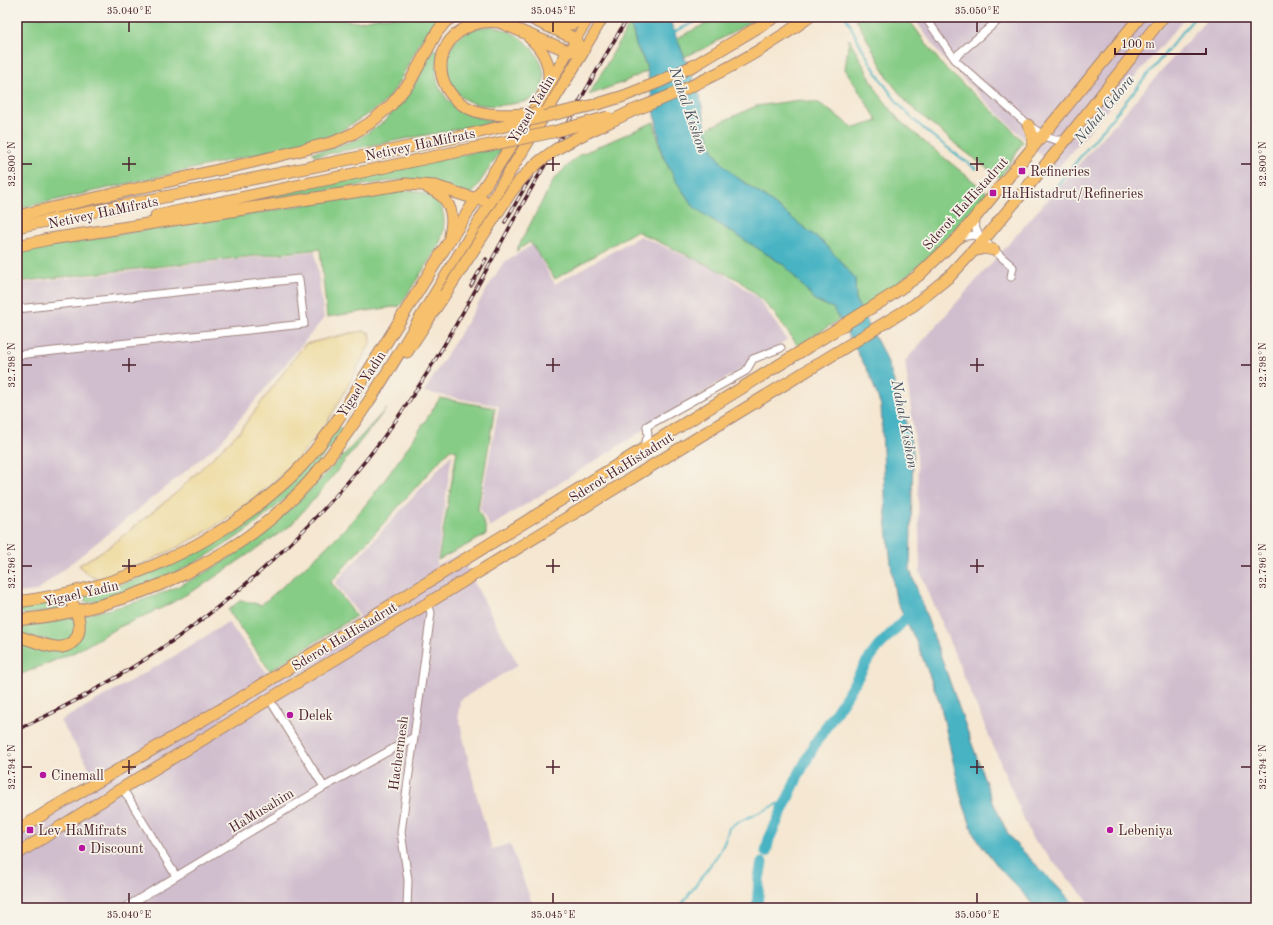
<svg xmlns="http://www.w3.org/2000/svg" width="1273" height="925" font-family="'Old Standard TT',serif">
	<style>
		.industrial { fill: #d0bdcd }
		.green { fill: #86cc86; stroke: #687658 }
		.sand { fill: #eeda9e; stroke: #9c7c64 }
		.water { fill: #46b3c3; stroke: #486977 }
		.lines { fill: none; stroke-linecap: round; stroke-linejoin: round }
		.stream { stroke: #46b3c3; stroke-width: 2 }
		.river { stroke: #46b3c3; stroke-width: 11 }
		.minor-casing { stroke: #a0837e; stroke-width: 9 }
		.major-casing { stroke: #a0837e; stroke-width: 11 }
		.highway-casing { stroke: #a0837e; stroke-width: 13 }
		.minor { stroke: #fff; stroke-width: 7 }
		.major { stroke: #f7c06c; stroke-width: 9 }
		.highway { stroke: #f7c06c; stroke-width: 11 }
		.rail-casing { stroke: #4a1f2b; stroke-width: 3.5 }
		.rail { stroke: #f7f3e8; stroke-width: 2; stroke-dasharray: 6; stroke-linecap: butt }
		.highway-bridge-casing { stroke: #a0837e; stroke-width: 13; stroke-linecap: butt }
		.highway-bridge { stroke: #f7c06c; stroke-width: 11 }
		.ticks { fill: none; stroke: #4a1f2b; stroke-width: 1.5 }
		.poi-dot { fill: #b5179e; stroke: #f7f3e8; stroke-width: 1.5 }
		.labels { text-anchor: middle; stroke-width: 3.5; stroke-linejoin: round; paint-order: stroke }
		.street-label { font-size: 14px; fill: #4a1f2b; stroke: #f7f3e8 }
		.poi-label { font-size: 14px; fill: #4a1f2b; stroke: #f7f3e8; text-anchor: start }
		.water-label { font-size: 15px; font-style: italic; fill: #495360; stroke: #f7f3e8 }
		.neatline { fill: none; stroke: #4a1f2b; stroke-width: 1.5 }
		.ticks-label { font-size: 10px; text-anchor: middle; fill: #4a1f2b }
	</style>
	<rect width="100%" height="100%" fill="#f7f3e8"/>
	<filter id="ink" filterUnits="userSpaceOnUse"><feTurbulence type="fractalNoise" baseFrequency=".025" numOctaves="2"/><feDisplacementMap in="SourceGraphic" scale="8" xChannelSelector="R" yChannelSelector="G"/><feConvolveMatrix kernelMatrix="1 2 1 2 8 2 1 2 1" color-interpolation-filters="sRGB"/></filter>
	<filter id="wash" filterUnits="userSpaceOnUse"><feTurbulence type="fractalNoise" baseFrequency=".012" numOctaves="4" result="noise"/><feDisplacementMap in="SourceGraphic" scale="16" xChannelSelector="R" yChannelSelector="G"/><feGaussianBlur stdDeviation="0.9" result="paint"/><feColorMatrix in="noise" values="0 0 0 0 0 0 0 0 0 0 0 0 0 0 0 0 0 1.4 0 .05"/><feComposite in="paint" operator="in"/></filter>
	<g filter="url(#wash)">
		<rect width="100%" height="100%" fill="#f5e7d1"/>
		<!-- industrial -->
		<path class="industrial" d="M913 17H1186L1056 170 945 61Z
			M1209 17H1256V908H1094L1032 838 920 572 917 459 905 361Z
			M640 236 722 272 758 298 787 340 490 527 480 508 499 406 424 392 503 263 532 245 555 284Z
			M315 251 324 318 219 444 37 591 17 593V284Z
			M452 454 436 566 459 554 518 665 460 700 458 715 476 793 492 849 510 844 534 908H17V826L96 778 60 721 176 655 228 622 268 674 360 616 335 583Z"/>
		<!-- green -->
		<path class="green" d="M17 17H328L335 19 358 22 381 17H439L422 39 395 89 382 105 336 134 301 144 17 209Z
			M719 17H759L707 47 684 57 677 38Z
			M855 17H907L943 66 1008 125 1023 142 1000 178 963 150 908 104 889 80Z
			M629 25C635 33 633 39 637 47 640 55 646 62 647 71L624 82 589 95Z
			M492 26C506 29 519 35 529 45 546 62 554 95 523 102 506 105 481 109 466 100 459 97 454 89 450 82 441 64 448 44 465 33 473 28 483 27 492 26Z
			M849 39 879 94 899 120 932 148 988 193 930 256 892 288 861 310 856 301 855 278 824 243 770 201 734 175 721 162 713 150 706 129 756 106 800 100 819 103 854 128 878 121 845 69Z
			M434 49 439 52C437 61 435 71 437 80 438 85 442 91 445 96 459 116 477 118 500 121L315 156 313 152 332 148 358 139 385 121 410 93Z
			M654 122 662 155 676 181 693 206 708 217 784 265 816 301 833 308 839 320 798 346 774 313 760 298 739 280 636 231 555 279 530 242 516 251 554 179 579 155Z
			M504 146 472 194 404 179 262 200 261 197Z
			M402 190C440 190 452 211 439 245L400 306 327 317 320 249 17 282V251L162 227 252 214 370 193Z
			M440 398 495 408 478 509 486 528V535L438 560 457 451 450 449 331 582 356 616 270 671 228 610 241 600 261 605C296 575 333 544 363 508 391 473 416 436 440 398Z
			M386 409 321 491 290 526 203 585 166 606 117 628 75 652 17 676V639L67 649 81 615C107 610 133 604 157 595 252 560 320 481 386 409Z
			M339 427 344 430C329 450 313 470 296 488 253 532 189 571 132 591 118 596 102 599 88 603L84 600 81 594C113 589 143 577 173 563 183 558 193 554 203 548 256 519 302 475 339 427Z
			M61 599 64 607 45 612 17 615V606Z
			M74 616 76 629 66 644 17 634V624Z"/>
		<!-- sand -->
		<path class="sand" d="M365 331 370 333 371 342C355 372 340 404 320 432 291 471 242 511 200 535 170 553 136 566 104 580 93 579 86 574 79 565L109 547 176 493 239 432 305 344 351 333Z"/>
		<!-- water -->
		<path class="water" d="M617 17H667L670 21 700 96 706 129 713 150 721 162 734 175 770 201 824 243 855 278 856 301 887 360 905 415 913 453 910 570 992 800 1007 832 1015 843 1078 908H1037L1000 869 974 835 961 797 940 703 918 646 896 599 893 582 886 518 881 406 869 373 833 308 816 301 784 265 708 217 693 206 676 181 662 154 646 64 636 45 633 31 629 25Z"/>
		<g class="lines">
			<!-- stream -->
			<path class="stream" d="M846 17C859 43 873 70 891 94 913 125 946 146 976 169
				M672 33 705 17
				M1044 197 1058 184 1195 17
				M679 908 719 853 725 841 729 828 736 823 787 800"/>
			<!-- river -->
			<path class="river" d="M766 852 769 839 799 774 816 742 846 697 866 663 878 647 915 609
				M757 908 759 879 762 863"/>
		</g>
	</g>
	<g filter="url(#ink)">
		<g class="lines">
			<!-- minor casing -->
			<g class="minor-casing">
				<path id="minor" d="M925 17 957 62 1028 125 1046 137 1056 140H1066
					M954 58 1002 17
					M976 216C976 221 975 225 976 229 980 240 1004 259 1013 267L1011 277
					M959 237 974 235 982 239
					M17 309 299 279 304 324 17 355
					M647 426 746 371 753 359 781 348
					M643 448 648 436 647 426
					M273 705 324 787
					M126 794 176 876
					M124 908 324 787 414 737
					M407 908 408 880 401 832 431 613 428 603"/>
			</g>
			<!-- major casing -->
			<g class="major-casing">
				<path id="major" d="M572 45 590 17
					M583 52 604 17"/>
			</g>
			<!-- highway casing -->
			<g class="highway-casing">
				<path id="highway" d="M528 17 576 39 583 52
					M551 26 572 24 587 17
					M529 37C544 50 552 65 548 85
					M725 47 775 17
					M441 70C440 38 469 18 499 22L568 51H576
					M632 111C695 87 755 57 809 17
					M1028 125C1033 133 1034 140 1032 149
					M428 188C451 197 455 214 450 236
					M17 216 253 162 334 142 352 134 370 123 391 105 410 82 437 32 445 22 452 17
					M156 216 451 153
					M17 227 458 137
					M44 240 406 184 435 186 476 199 483 200
					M17 246 50 239
					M973 251 984 248 994 250
					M407 352 445 294
					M17 602C103 591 184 560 254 508 272 494 291 479 306 461 330 434 349 402 369 370 392 333 415 296 438 259 481 189 529 123 568 51
					M17 620C126 610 242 561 314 476 360 421 396 358 433 297 484 215 534 133 583 52
					M17 636C29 639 50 649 62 647 89 642 80 606 64 594
					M17 831 53 808 247 694 834 331 887 298 918 276 959 237 1140 17
					M17 854 108 797 428 603 914 305 950 276 986 237 1066 140 1163 17"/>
			</g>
			<!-- minor -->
			<use href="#minor" class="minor"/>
			<!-- major -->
			<use href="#major" class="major"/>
			<!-- highway -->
			<use href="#highway" class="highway"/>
			<!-- rail casing -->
			<g class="rail-casing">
				<path id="rail" d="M505 222 540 161
					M471 286 486 259
					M17 730C161 663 284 568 380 442 432 373 471 298 512 223 527 195 544 167 560 139 569 122 577 105 587 88 600 64 614 41 628 17"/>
			</g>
			<!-- rail -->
			<use href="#rail" class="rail"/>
			<!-- highway-bridge casing -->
			<g class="highway-bridge-casing">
				<path id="highway-bridge" d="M441 70C442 79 445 86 450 93 471 121 509 115 539 113
					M458 137 598 104 624 96 659 82 695 65 725 47
					M451 153 553 132 608 117
					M445 294 511 192C544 146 585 135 632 111"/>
			</g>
			<!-- highway-bridge -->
			<use href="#highway-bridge" class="highway-bridge"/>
		</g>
	</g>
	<!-- ticks -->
	<path class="ticks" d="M129 22V32M553 22V32M977 22V32M129 157V171M553 157V171M977 157V171M22 164H32M122 164H136M546 164H560M970 164H984M1241 164H1251M129 358V372M553 358V372M977 358V372M22 365H32M122 365H136M546 365H560M970 365H984M1241 365H1251M129 559V573M553 559V573M977 559V573M22 566H32M122 566H136M546 566H560M970 566H984M1241 566H1251M129 760V774M553 760V774M977 760V774M22 767H32M122 767H136M546 767H560M970 767H984M1241 767H1251M129 893V903M553 893V903M977 893V903"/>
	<!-- markers -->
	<g class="poi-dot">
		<rect x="1018" y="167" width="8" height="8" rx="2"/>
		<rect x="989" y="189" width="8" height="8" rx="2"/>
		<circle cx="290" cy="715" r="4"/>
		<circle cx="43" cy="775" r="4"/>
		<rect x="26" y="826" width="8" height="8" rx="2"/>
		<circle cx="1110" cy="830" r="4"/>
		<circle cx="82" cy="848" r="4"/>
	</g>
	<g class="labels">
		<!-- street labels -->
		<g class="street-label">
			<text transform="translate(531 109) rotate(-59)" y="5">Yigael Yadin</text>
			<text transform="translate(420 144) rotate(-12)" y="5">Netivey HaMifrats</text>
			<text transform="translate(965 203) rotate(-48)" y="5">Sderot HaHistadrut</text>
			<text transform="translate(103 212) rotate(-12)" y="5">Netivey HaMifrats</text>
			<text transform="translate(361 384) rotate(-57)" y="5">Yigael Yadin</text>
			<text transform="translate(621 467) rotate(-32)" y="5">Sderot HaHistadrut</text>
			<text transform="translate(81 593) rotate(-13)" y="5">Yigael Yadin</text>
			<text transform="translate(344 636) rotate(-31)" y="5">Sderot HaHistadrut</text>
			<text transform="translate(398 753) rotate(-82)" y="5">Hachermesh</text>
			<text transform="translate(261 810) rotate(-31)" y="5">HaMusahim</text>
		</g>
		<!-- poi labels -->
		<g class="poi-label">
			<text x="1030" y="176">Refineries</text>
			<text x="1001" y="198">HaHistadrut/Refineries</text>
			<text x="298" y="720">Delek</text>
			<text x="51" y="780">Cinemall</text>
			<text x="38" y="835">Lev HaMifrats</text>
			<text x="1118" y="835">Lebeniya</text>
			<text x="90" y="853">Discount</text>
		</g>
		<!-- water labels -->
		<g class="water-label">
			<text transform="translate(1104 109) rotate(-50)" y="5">Nahal Gdora</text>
			<text transform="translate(689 110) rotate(71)" y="5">Nahal Kishon</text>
			<text transform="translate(905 424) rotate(79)" y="5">Nahal Kishon</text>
		</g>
	</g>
	<!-- margin -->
	<rect width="1273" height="925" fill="none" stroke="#f7f3e8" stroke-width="44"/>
	<!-- scale -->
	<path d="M1115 48v6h91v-6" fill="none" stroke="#4a1f2b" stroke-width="2"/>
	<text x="1121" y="48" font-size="12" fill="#4a1f2b" stroke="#f7f3e8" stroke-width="3" paint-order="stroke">100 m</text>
	<rect x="22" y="22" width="1229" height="881" class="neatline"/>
	<g class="ticks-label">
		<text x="129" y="14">35.040°E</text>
		<text x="553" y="14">35.045°E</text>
		<text x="977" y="14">35.050°E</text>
		<text transform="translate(11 164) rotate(-90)" y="4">32.800°N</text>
		<text transform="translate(1262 164) rotate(-90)" y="4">32.800°N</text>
		<text transform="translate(11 365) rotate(-90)" y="4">32.798°N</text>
		<text transform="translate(1262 365) rotate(-90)" y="4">32.798°N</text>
		<text transform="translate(11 566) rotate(-90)" y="4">32.796°N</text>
		<text transform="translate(1262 566) rotate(-90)" y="4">32.796°N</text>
		<text transform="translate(11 767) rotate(-90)" y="4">32.794°N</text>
		<text transform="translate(1262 767) rotate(-90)" y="4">32.794°N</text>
		<text x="129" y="918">35.040°E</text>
		<text x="553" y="918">35.045°E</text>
		<text x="977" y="918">35.050°E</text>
	</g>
</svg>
